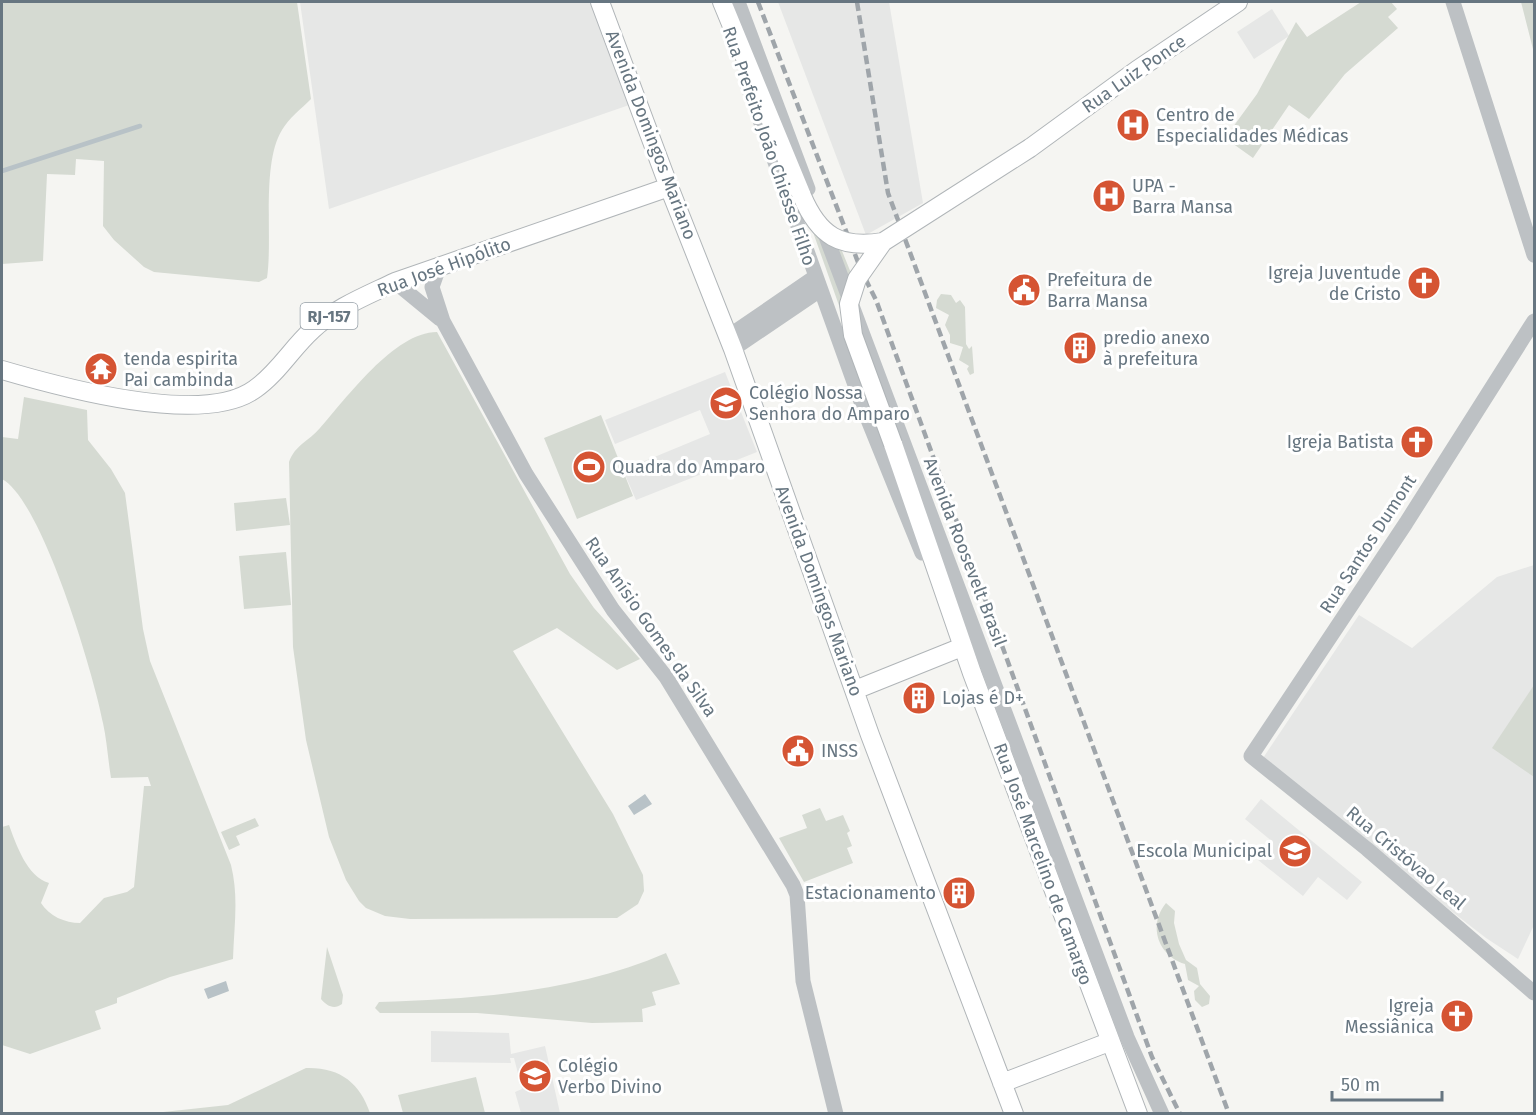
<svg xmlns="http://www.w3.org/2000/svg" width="1536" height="1115" font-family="'Fira Sans',sans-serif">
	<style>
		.built { fill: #e6e7e6 }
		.green { fill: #d5dad2 }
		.water { fill: #b8c2c7 }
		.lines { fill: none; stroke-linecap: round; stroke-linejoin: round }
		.stream { stroke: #b8c2c7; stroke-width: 4.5 }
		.major-casing { stroke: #b0b5b8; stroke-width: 20 }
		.minor { stroke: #bdc1c4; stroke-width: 15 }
		.major { stroke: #fff; stroke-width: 18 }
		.rail { stroke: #9fa5aa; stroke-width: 4.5; stroke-dasharray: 9 4.5; stroke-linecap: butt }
		.major-bridge-casing { stroke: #b0b5b8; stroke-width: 20; stroke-linecap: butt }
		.major-bridge { stroke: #fff; stroke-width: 18 }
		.labels { text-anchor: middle; stroke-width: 6; stroke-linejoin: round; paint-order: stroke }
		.shield { fill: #fff; stroke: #959fa7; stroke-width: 1.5 }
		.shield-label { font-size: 16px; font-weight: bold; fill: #677681 }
		.street-label { font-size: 18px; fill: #677681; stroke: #fff }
		.poi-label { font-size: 18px; fill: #677681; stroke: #fff; text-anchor: start }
	</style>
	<rect width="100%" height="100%" fill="#f5f5f2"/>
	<!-- built -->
	<path class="built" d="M300 2H593L632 104 329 209Z
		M778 2H889L923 203 866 235Z
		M1272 9 1289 36 1254 59 1237 32Z
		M725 372 757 452 636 500 623 470 710 434 700 410 615 444 605 420Z
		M1534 565V925L1518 959 1486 938 1415 883 1263 758 1359 615 1412 648 1497 577Z
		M1261 799 1362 882 1347 900 1318 877 1303 896 1258 860 1273 842 1245 819Z
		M431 1031 509 1033 511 1054 545 1046 560 1113H521L515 1092 522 1089 514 1058H510L511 1063 431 1062Z"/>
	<!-- green -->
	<path class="green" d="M2 2H297L311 99C301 109 289 118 282 130 261 164 273 238 267 278L259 282 154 272 144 267 114 240 103 226 104 161 76 159 75 175 47 174 43 261 2 264Z
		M1361 2H1391L1397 9 1388 17 1398 28 1345 74 1309 119 1289 105 1253 158 1225 138 1257 94 1296 22 1307 37Z
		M1521 2H1534V53Z
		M808 218 840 246 851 273 842 314Z
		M941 294 951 295 956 303 960 300 965 307 966 344 969 349 972 346 974 373 970 375 967 369 969 366 959 360 963 347 950 343V335L945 325 949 315 936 308 937 300Z
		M437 332 570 574 594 608 640 659 617 670 557 628 513 651 613 814 643 875 644 891 638 904 617 918 410 919 385 916 366 908 359 901 346 880 329 837 306 740 293 647 289 462C295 445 309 441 320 428 346 399 394 332 437 332Z
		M24 397 87 410 88 440 111 469 125 493 143 629 150 661 231 865C239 897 234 926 233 959L170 977 117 998V1003L95 1011 101 1029 30 1054 2 1045V827L9 825C16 844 27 877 49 883L41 903C49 916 65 923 80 923L104 898 127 892 134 887 144 786H151L148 777 111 778C108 760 107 741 103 723 94 675 42 500 2 479V437L18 439Z
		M601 415 633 496 577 519 544 438Z
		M286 498 290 525 236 531 234 503Z
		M286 552 291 605 244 609 239 556Z
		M1534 685V777L1492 748Z
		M820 808 826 821 843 815 850 831 847 833 852 846 847 848 853 863 804 882 779 838 807 828 802 815Z
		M255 818 259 826 236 836 240 845 229 850 221 832Z
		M1166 903 1175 911 1174 923 1179 944 1186 960 1197 968 1200 984 1210 996 1209 1004 1202 1007 1195 1000 1194 991 1199 986 1188 980 1185 964C1157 955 1148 925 1166 903Z
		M327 947 343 995 342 1004C334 1010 327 1006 321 999Z
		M666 953 680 984 652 992 656 1005 642 1009 643 1022 592 1023 477 1013H380L375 1008 379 1002C475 999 577 992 666 953Z
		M306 1068C340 1067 360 1083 370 1113H154L228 1105Z
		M476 1077 485 1113H403L398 1095Z"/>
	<!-- water -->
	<path class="water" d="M645 794 652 804 634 815 628 806Z
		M226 981 229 991 208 999 204 989Z"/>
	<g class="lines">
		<!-- stream -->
		<path class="stream" d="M2 171 140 126"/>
		<!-- major casing -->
		<g class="major-casing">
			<path id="major" d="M600 2 669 187 733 349 870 735 1014 1114
				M722 2 802 196
				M1030 148 1137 70 1238 2
				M2 370C60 387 203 427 255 389 277 374 292 348 312 330 335 308 366 296 395 282L669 187
				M893 444 972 673 1138 1114
				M855 690 962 647
				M1002 1083 1109 1042"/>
		</g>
		<!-- minor -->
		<path class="minor" d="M738 2 808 189
			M1453 2 1534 255
			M747 84 864 410 922 553
			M822 226 1127 1037 1162 1114
			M439 267 432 287 443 321 526 474 613 610 666 677 793 885 797 895 803 981 836 1114
			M395 282 440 319
			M1534 321 1406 523 1251 756 1367 849 1534 993
			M729 336 815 277
			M733 349 820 290"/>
		<!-- major -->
		<use href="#major" class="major"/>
		<!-- rail -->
		<path class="rail" d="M758 2 861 270 876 300 1152 1057 1180 1114
			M857 2 888 193 1229 1114"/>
		<!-- major-bridge casing -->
		<g class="major-bridge-casing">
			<path id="major-bridge" d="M802 196C819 236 840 249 883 242
				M893 444 853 335 849 304 857 279 883 242 1030 148"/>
		</g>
		<!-- major-bridge -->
		<use href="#major-bridge" class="major-bridge"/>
	</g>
	<!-- icons -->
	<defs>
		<g id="hospital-disc" transform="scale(1.725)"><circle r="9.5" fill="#d55433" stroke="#fff"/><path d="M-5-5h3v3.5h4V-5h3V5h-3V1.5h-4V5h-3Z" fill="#fff"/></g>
		<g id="church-disc" transform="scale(1.725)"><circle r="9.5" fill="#d55433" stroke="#fff"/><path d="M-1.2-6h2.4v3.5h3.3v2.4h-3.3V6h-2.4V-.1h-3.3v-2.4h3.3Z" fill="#fff"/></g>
		<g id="civic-disc" transform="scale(1.725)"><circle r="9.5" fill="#d55433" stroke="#fff"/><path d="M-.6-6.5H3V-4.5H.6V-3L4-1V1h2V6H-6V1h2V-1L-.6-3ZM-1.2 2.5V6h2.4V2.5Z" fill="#fff"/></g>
		<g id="building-disc" transform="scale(1.725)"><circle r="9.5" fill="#d55433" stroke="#fff"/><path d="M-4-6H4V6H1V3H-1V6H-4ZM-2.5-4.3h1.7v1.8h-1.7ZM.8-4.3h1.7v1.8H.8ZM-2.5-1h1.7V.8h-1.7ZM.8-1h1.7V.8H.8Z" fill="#fff"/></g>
		<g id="temple-disc" transform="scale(1.725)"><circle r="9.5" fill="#d55433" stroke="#fff"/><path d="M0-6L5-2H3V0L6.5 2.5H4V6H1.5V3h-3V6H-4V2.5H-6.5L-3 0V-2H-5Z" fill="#fff"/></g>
		<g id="school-disc" transform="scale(1.725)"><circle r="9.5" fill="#d55433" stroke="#fff"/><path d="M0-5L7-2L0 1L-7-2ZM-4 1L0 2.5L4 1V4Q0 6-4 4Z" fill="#fff"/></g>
		<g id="stadium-disc" transform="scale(1.725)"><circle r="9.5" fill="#d55433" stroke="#fff"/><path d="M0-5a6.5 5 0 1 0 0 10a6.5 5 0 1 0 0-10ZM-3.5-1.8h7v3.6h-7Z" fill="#fff"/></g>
	</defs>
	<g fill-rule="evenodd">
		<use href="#hospital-disc" x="1133" y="125"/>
		<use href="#hospital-disc" x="1109" y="196"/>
		<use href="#church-disc" x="1424" y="283"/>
		<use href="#civic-disc" x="1024" y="290"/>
		<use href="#building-disc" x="1080" y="348"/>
		<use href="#temple-disc" x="101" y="369"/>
		<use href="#school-disc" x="726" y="403"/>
		<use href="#church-disc" x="1417" y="442"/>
		<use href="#stadium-disc" x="589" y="467"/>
		<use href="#building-disc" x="919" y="698"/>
		<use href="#civic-disc" x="798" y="751"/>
		<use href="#school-disc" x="1295" y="851"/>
		<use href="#building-disc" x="959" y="893"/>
		<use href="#church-disc" x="1457" y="1016"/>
		<use href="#school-disc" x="535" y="1076"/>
	</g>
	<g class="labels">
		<!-- shield labels -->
		<rect class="shield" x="300.5" y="303" width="57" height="26" rx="4.5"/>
		<g class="shield-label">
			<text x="329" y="322">RJ-157</text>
		</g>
		<!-- street labels -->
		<g class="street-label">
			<text transform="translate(1134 74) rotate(-35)" y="6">Rua Luiz Ponce</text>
			<text transform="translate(651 135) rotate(69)" y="6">Avenida Domingos Mariano</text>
			<text transform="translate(769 146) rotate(71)" y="6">Rua Prefeito João Chiesse Filho</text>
			<text transform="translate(444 267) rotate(-20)" y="6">Rua José Hipólito</text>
			<text transform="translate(1368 544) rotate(-57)" y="6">Rua Santos Dumont</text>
			<text transform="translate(965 552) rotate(69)" y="6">Avenida Roosevelt Brasil</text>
			<text transform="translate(819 591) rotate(70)" y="6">Avenida Domingos Mariano</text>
			<text transform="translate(651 627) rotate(55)" y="6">Rua Anísio Gomes da Silva</text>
			<text transform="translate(1406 858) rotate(40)" y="6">Rua Cristóvao Leal</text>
			<text transform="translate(1043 864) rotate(70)" y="6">Rua José Marcelino de Camargo</text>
		</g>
		<!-- poi labels -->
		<g class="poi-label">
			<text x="1156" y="121">Centro de<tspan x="1156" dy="21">Especialidades Médicas</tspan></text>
			<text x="1132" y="192">UPA -<tspan x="1132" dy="21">Barra Mansa</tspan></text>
			<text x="1401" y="279" text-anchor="end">Igreja Juventude<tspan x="1401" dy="21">de Cristo</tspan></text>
			<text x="1047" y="286">Prefeitura de<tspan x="1047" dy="21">Barra Mansa</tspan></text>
			<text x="1103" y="344">predio anexo<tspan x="1103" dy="21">à prefeitura</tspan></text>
			<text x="124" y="365">tenda espirita<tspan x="124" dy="21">Pai cambinda</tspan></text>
			<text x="749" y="399">Colégio Nossa<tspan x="749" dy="21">Senhora do Amparo</tspan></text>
			<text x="1394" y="448" text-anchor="end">Igreja Batista</text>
			<text x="612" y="473">Quadra do Amparo</text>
			<text x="942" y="704">Lojas é D+</text>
			<text x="821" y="757">INSS</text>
			<text x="1272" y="857" text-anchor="end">Escola Municipal</text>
			<text x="936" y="899" text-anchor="end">Estacionamento</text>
			<text x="1434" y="1012" text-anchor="end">Igreja<tspan x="1434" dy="21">Messiânica</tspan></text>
			<text x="558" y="1072">Colégio<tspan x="558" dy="21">Verbo Divino</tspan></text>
		</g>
	</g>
	<!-- border -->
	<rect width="1536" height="1115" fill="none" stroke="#677681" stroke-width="6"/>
	<!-- scale -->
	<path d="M1332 1091v9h110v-9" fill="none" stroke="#677681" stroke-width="3"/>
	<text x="1341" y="1091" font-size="18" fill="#677681" stroke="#ffffff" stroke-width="4.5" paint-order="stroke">50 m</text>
</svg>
